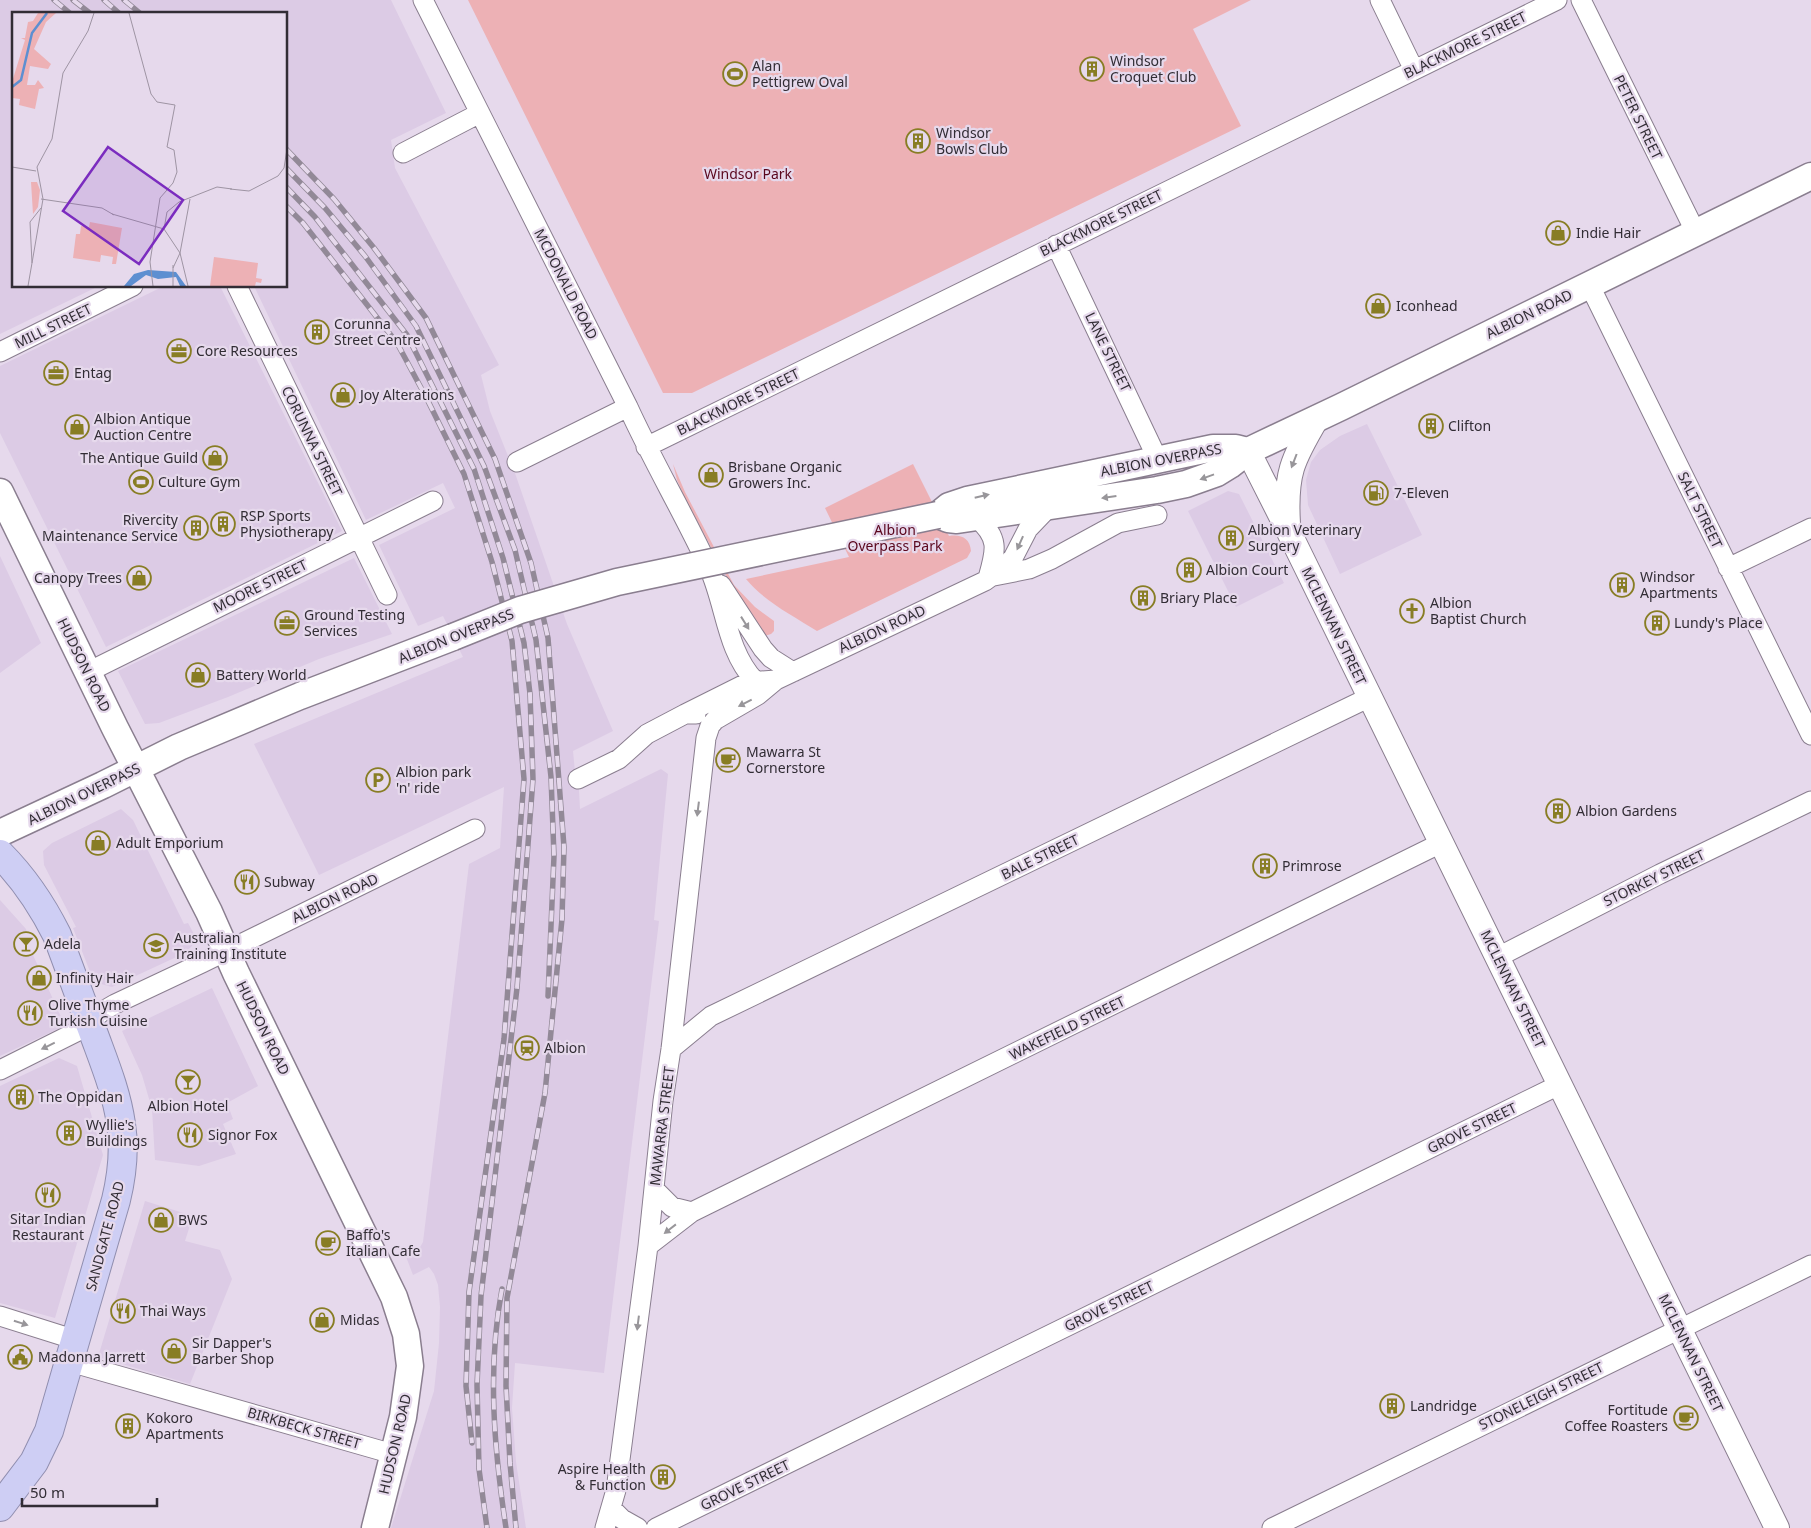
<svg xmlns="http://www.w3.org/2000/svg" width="1811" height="1528" font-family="'Noto Sans',sans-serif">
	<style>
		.built { fill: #dccbe5 }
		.green { fill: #edb1b5 }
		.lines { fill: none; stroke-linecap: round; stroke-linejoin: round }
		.minor-casing { stroke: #8a7e8f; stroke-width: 21 }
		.tertiary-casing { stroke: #8a7e8f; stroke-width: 26 }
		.secondary-casing { stroke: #8a7e8f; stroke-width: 29 }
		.trunk-casing { stroke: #908eaf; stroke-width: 30 }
		.minor { stroke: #fff; stroke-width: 19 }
		.tertiary { stroke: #fff; stroke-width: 24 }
		.secondary { stroke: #fff; stroke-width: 26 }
		.trunk { stroke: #cecef4; stroke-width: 28 }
		.rail-casing { stroke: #928997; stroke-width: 5.5 }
		.rail { stroke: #e6d9ec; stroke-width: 4; stroke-dasharray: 11; stroke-linecap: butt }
		.secondary-bridge-casing { stroke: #8a7e8f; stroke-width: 29; stroke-linecap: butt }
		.secondary-bridge { stroke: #fff; stroke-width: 26 }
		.oneway { fill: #98969a }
		.labels { text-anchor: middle; stroke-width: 4.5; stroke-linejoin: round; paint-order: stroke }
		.street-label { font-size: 14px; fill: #322d35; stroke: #e6d9ec }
		.poi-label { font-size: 14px; fill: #322d35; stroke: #e6d9ec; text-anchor: start }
		.park-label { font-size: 14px; fill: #5a061d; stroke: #e6d9ec }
		.inset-river { fill: none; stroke: #5d8fd1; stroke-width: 2.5 }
		.inset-road { fill: none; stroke: #9e94a3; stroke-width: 1 }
		.view { fill: #7b2cbf; fill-opacity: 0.15; stroke: #7b2cbf; stroke-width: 2.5 }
		.inset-edge { fill: none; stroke: #322d35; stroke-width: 2.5 }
	</style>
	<rect width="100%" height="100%" fill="#e6d9ec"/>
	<!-- built -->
	<path class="built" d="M0 0H391L446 113 391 140 395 168 499 365 481 375 490 411 516 476 567 624 613 731 573 751 575 772 578 773 580 809 661 769 668 774 654 920 659 921 604 1373 515 1363 512 1408 516 1462 526 1528H391L434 1391 439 1343 440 1307 438 1285 434 1274 429 1267 413 1275 405 1254 419 1249 423 1242 469 864 500 848 504 787 319 875 254 744 463 657 443 616 418 626 379 545 455 508 443 483 366 520 254 286H286V14H14V286H99L0 334Z
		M164 286H220L342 531 106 647 0 433V366Z
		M1367 424 1422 535 1340 574 1308 505 1306 480 1311 462 1320 450 1340 436Z
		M1228 491 1239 494 1284 583 1236 607 1188 511Z
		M0 556 41 643 0 673Z
		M354 558 392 634 319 659 228 697 159 723 145 724 118 671Z
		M121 809 133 820 184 924 188 923 195 936 192 946 185 953 112 987 94 982 73 928 76 927 44 865 43 851 52 843Z
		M0 900 26 929 33 955 62 1019V1027L0 1056Z
		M212 988 258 1086 227 1103 233 1119 223 1124 236 1154 199 1166 155 1160 152 1109 142 1075 122 1031Z
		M59 1058 77 1066 103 1155 55 1318 0 1303V1086Z
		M145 1201 193 1216 185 1241 220 1250 232 1279 190 1384 98 1357Z"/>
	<!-- green -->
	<path class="green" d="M468 0H1251L1193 29 1241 126 692 393H663Z
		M673 464 685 492 734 585 755 607 774 621V631L771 634 761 637 739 600 685 498 677 480Z
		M913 464 949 536C961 534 970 538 971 551L967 558 817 631C792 615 765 602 746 579L849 557 825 508Z"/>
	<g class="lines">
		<!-- minor casing -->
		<g class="minor-casing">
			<path id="minor" d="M423 0 628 407C653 462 684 514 709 568 726 606 726 650 755 681
				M1380 0 1414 70
				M1581 0 1696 233
				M403 153 480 113
				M1056 245 1158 460
				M1589 284 1811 735
				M237 286 387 595
				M0 352 133 286
				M646 447 1557 0
				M517 462 628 407
				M976 517C1000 538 996 550 988 578
				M1728 568 1811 528
				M994 576 1029 569 1052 559 1118 523 1157 515
				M721 585 763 649 771 658 793 672
				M88 672 433 501
				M685 714 749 682 776 680 985 581 1003 568 1013 558 1028 529 1050 506
				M578 779 619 759 647 734 685 714H696
				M1498 957 1660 874 1811 801
				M671 1049 711 1016 1370 697
				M0 1070 76 1032 103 1011 115 1004 202 963 475 829
				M654 1189 672 1207 692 1212
				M648 1246 692 1212 1441 843
				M0 1316 76 1340
				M70 1362 393 1454
				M611 1508 622 1519 638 1528
				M605 1528 616 1490 648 1246 663 1101 671 1049 706 738 710 726 715 720 758 695 776 680
				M656 1528 1561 1084
				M1272 1528 1811 1265"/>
		</g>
		<!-- tertiary casing -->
		<g class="tertiary-casing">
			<path id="tertiary" d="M1248 451 1288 530 1777 1528
				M1288 524C1285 474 1292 460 1317 418"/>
		</g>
		<!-- secondary casing -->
		<g class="secondary-casing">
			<path id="secondary" d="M1248 451 1236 448H1213L967 500 949 506 938 515 948 519 957 520 1157 490 1186 484 1217 473 1230 465 1248 451 1341 407 1811 176
				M0 492 115 728 209 912 236 973 394 1297 406 1334 410 1366 403 1417 375 1528
				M0 833 103 785 179 747 300 696 453 637"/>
		</g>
		<!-- trunk casing -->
		<g class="trunk-casing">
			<path id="trunk" d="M0 854C24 878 42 905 57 935 70 970 83 1005 96 1040 106 1067 117 1095 121 1124 125 1150 122 1175 116 1200L49 1431 34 1462 0 1507"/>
		</g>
		<!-- minor -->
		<use href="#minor" class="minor"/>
		<!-- tertiary -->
		<use href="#tertiary" class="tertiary"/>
		<!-- secondary -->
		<use href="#secondary" class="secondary"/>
		<!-- trunk -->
		<use href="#trunk" class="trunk"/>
		<!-- rail casing -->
		<g class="rail-casing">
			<path id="rail" d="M54 0 71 14
				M73 0 91 14
				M104 0 120 14
				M124 0 141 14
				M286 149 334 199 374 248 426 318 495 459 531 563 548 638 564 847 562 919 545 1093 507 1298 506 1386 510 1463 516 1528
				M286 168 325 208 365 256 416 326 484 466 515 550 536 640 551 777 554 856 548 996
				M286 187 315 217 407 335 474 469 503 558 524 643 530 694 533 779 517 988 481 1296 477 1385 479 1469 487 1528
				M286 206 303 223 397 343 427 399 464 474 492 562 512 641 524 779 504 1039 469 1292 466 1386 472 1443
				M502 1289C487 1368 494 1449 506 1528"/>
		</g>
		<!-- rail -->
		<use href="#rail" class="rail"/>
		<!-- secondary-bridge casing -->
		<g class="secondary-bridge-casing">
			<path id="secondary-bridge" d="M453 637 520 610 617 582 938 515"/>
		</g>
		<!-- secondary-bridge -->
		<use href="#secondary-bridge" class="secondary-bridge"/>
	</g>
	<!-- one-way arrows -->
	<defs><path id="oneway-solid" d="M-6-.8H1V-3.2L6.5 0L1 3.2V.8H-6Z" transform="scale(1.25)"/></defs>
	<g class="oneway">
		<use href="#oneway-solid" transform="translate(1294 461) rotate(111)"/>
		<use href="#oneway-solid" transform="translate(1207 477) rotate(160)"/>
		<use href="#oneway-solid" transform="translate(982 496) rotate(-13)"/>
		<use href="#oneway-solid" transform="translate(1109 497) rotate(172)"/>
		<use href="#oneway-solid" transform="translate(1020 543) rotate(114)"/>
		<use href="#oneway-solid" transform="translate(745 623) rotate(58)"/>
		<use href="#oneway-solid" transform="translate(745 703) rotate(153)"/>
		<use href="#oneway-solid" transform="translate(698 809) rotate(97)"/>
		<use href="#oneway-solid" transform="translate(48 1046) rotate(154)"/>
		<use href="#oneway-solid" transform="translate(670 1229) rotate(142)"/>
		<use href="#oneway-solid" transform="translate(21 1323) rotate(18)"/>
		<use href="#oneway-solid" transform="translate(638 1323) rotate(97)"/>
	</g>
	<!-- icons -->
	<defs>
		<g id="building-ring" transform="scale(1.25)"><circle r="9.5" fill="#e6d9ec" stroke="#887d24" stroke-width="1.5"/><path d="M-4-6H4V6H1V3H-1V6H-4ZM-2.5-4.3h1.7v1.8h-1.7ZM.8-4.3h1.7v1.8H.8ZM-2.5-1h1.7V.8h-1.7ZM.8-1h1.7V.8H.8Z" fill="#887d24"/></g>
		<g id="stadium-ring" transform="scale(1.25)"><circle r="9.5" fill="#e6d9ec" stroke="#887d24" stroke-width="1.5"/><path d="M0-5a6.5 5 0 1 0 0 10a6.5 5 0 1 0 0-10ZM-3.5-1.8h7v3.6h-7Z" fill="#887d24"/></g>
		<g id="shop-ring" transform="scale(1.25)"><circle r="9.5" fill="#e6d9ec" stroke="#887d24" stroke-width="1.5"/><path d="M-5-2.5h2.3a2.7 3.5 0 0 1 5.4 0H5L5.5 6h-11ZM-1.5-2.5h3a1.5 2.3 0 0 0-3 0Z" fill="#887d24"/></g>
		<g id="office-ring" transform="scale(1.25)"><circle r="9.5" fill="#e6d9ec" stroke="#887d24" stroke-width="1.5"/><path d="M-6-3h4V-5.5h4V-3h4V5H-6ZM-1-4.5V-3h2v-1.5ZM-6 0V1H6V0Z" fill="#887d24"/></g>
		<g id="fuel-ring" transform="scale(1.25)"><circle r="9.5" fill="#e6d9ec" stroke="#887d24" stroke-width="1.5"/><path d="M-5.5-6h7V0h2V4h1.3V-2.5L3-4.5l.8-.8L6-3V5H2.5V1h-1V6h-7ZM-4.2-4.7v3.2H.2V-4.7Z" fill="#887d24"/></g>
		<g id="church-ring" transform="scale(1.25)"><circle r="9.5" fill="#e6d9ec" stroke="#887d24" stroke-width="1.5"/><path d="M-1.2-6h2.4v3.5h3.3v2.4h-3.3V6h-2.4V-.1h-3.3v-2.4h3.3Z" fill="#887d24"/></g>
		<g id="cafe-ring" transform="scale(1.25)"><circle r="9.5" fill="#e6d9ec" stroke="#887d24" stroke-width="1.5"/><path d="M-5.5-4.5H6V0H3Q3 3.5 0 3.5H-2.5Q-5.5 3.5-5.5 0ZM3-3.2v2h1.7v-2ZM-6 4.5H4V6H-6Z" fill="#887d24"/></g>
		<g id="parking-ring" transform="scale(1.25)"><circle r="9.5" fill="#e6d9ec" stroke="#887d24" stroke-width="1.5"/><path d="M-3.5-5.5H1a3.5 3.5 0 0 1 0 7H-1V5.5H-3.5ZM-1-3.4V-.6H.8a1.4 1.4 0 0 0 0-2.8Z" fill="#887d24"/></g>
		<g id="restaurant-ring" transform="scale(1.25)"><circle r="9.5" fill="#e6d9ec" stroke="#887d24" stroke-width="1.5"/><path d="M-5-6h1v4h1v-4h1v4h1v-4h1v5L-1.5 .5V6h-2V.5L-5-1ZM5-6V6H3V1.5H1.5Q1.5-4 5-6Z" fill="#887d24"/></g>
		<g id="bar-ring" transform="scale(1.25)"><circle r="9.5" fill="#e6d9ec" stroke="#887d24" stroke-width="1.5"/><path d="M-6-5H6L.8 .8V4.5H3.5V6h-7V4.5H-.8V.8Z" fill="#887d24"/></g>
		<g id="university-ring" transform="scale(1.25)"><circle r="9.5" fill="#e6d9ec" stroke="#887d24" stroke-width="1.5"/><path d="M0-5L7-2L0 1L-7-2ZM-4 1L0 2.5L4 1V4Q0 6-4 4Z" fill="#887d24"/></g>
		<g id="station-ring" transform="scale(1.25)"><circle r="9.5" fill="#e6d9ec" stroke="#887d24" stroke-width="1.5"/><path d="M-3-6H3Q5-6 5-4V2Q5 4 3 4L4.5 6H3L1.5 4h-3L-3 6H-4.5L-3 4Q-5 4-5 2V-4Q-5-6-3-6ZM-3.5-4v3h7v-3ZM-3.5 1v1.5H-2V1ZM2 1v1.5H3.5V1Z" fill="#887d24"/></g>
		<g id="civic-ring" transform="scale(1.25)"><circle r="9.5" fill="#e6d9ec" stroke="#887d24" stroke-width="1.5"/><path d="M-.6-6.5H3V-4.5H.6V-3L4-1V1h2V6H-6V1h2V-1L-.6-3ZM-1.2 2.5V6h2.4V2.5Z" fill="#887d24"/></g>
	</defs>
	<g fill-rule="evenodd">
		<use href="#building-ring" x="1092" y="69"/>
		<use href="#stadium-ring" x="735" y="74"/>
		<use href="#building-ring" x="918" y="141"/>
		<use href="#shop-ring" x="1558" y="233"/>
		<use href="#shop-ring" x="1378" y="306"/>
		<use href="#building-ring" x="317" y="332"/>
		<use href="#office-ring" x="179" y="351"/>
		<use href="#office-ring" x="56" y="373"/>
		<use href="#shop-ring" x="343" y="395"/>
		<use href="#building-ring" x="1431" y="426"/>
		<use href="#shop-ring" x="77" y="427"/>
		<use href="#shop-ring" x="215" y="458"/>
		<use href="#shop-ring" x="711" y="475"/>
		<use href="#stadium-ring" x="141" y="482"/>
		<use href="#fuel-ring" x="1376" y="493"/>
		<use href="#building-ring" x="223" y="524"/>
		<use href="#building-ring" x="196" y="528"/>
		<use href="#building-ring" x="1231" y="538"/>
		<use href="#building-ring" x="1189" y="570"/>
		<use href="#shop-ring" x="139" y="578"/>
		<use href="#building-ring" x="1622" y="585"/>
		<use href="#building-ring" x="1143" y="598"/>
		<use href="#church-ring" x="1412" y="611"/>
		<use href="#office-ring" x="287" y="623"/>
		<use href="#building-ring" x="1657" y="623"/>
		<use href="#shop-ring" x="198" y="675"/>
		<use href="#cafe-ring" x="728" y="760"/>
		<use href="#parking-ring" x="378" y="780"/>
		<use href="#building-ring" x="1558" y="811"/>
		<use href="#shop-ring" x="98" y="843"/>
		<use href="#building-ring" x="1265" y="866"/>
		<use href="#restaurant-ring" x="247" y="882"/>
		<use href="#bar-ring" x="26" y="944"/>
		<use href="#university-ring" x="156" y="946"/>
		<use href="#shop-ring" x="39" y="978"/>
		<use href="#restaurant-ring" x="30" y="1013"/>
		<use href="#station-ring" x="527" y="1048"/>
		<use href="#bar-ring" x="188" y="1082"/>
		<use href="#building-ring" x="21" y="1097"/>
		<use href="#building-ring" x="69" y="1133"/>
		<use href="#restaurant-ring" x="190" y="1135"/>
		<use href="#restaurant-ring" x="48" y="1195"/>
		<use href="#shop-ring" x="161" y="1220"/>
		<use href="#cafe-ring" x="328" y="1243"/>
		<use href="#restaurant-ring" x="123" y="1311"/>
		<use href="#shop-ring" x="322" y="1320"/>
		<use href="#shop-ring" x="174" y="1351"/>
		<use href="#civic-ring" x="20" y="1357"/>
		<use href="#building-ring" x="1392" y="1406"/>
		<use href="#cafe-ring" x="1686" y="1418"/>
		<use href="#building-ring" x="128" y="1426"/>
		<use href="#building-ring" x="663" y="1477"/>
	</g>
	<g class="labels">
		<!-- street labels -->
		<g class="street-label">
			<text transform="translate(1465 45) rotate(-26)" y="5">BLACKMORE STREET</text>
			<text transform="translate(1638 117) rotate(64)" y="5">PETER STREET</text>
			<text transform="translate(1101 223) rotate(-26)" y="5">BLACKMORE STREET</text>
			<text transform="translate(566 284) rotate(63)" y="5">MCDONALD ROAD</text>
			<text transform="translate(1529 314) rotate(-26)" y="5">ALBION ROAD</text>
			<text transform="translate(53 326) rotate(-26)" y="5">MILL STREET</text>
			<text transform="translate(1108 352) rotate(64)" y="5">LANE STREET</text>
			<text transform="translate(738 402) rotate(-26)" y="5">BLACKMORE STREET</text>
			<text transform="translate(312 441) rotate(64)" y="5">CORUNNA STREET</text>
			<text transform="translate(1161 460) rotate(-11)" y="5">ALBION OVERPASS</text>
			<text transform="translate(1700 510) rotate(64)" y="5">SALT STREET</text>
			<text transform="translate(260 586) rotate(-26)" y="5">MOORE STREET</text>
			<text transform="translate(1334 626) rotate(64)" y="5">MCLENNAN STREET</text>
			<text transform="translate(882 629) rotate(-25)" y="5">ALBION ROAD</text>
			<text transform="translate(456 636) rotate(-22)" y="5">ALBION OVERPASS</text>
			<text transform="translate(84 665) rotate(64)" y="5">HUDSON ROAD</text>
			<text transform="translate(84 794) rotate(-26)" y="5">ALBION OVERPASS</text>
			<text transform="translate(1040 857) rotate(-26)" y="5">BALE STREET</text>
			<text transform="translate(1654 878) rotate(-26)" y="5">STORKEY STREET</text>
			<text transform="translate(335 898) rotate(-26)" y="5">ALBION ROAD</text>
			<text transform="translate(1513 989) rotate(64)" y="5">MCLENNAN STREET</text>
			<text transform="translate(263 1028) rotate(64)" y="5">HUDSON ROAD</text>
			<text transform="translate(1067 1028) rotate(-26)" y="5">WAKEFIELD STREET</text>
			<text transform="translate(662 1126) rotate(-83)" y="5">MAWARRA STREET</text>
			<text transform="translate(1472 1128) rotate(-26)" y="5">GROVE STREET</text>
			<text transform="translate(105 1236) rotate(-75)" y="5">SANDGATE ROAD</text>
			<text transform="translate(1109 1306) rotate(-26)" y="5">GROVE STREET</text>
			<text transform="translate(1691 1353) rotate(64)" y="5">MCLENNAN STREET</text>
			<text transform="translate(1541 1396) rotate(-26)" y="5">STONELEIGH STREET</text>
			<text transform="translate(304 1428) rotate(16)" y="5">BIRKBECK STREET</text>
			<text transform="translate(395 1444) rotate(-77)" y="5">HUDSON ROAD</text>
			<text transform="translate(745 1485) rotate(-26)" y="5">GROVE STREET</text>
		</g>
		<!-- poi labels -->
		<g class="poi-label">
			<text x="1110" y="66">Windsor<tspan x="1110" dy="16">Croquet Club</tspan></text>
			<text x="752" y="71">Alan<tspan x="752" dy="16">Pettigrew Oval</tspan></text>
			<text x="936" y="138">Windsor<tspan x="936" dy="16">Bowls Club</tspan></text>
			<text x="1576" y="238">Indie Hair</text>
			<text x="1396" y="311">Iconhead</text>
			<text x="334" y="329">Corunna<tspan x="334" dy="16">Street Centre</tspan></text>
			<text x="196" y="356">Core Resources</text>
			<text x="74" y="378">Entag</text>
			<text x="360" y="400">Joy Alterations</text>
			<text x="94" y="424">Albion Antique<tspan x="94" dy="16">Auction Centre</tspan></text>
			<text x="1448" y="431">Clifton</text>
			<text x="198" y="463" text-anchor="end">The Antique Guild</text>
			<text x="728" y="472">Brisbane Organic<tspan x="728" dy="16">Growers Inc.</tspan></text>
			<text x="158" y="487">Culture Gym</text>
			<text x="1394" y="498">7-Eleven</text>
			<text x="240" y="521">RSP Sports<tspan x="240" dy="16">Physiotherapy</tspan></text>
			<text x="178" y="525" text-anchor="end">Rivercity<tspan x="178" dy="16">Maintenance Service</tspan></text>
			<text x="1248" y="535">Albion Veterinary<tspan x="1248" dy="16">Surgery</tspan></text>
			<text x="1206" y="575">Albion Court</text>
			<text x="1640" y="582">Windsor<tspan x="1640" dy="16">Apartments</tspan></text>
			<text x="122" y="583" text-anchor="end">Canopy Trees</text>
			<text x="1160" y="603">Briary Place</text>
			<text x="1430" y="608">Albion<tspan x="1430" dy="16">Baptist Church</tspan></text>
			<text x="304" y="620">Ground Testing<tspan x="304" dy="16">Services</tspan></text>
			<text x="1674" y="628">Lundy's Place</text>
			<text x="216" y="680">Battery World</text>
			<text x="746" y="757">Mawarra St<tspan x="746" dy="16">Cornerstore</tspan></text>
			<text x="396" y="777">Albion park<tspan x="396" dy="16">'n' ride</tspan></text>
			<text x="1576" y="816">Albion Gardens</text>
			<text x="116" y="848">Adult Emporium</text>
			<text x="1282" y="871">Primrose</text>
			<text x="264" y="887">Subway</text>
			<text x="174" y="943">Australian<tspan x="174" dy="16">Training Institute</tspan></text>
			<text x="44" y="949">Adela</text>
			<text x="56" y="983">Infinity Hair</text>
			<text x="48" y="1010">Olive Thyme<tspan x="48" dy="16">Turkish Cuisine</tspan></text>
			<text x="544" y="1053">Albion</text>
			<text x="38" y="1102">The Oppidan</text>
			<text x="188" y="1111" text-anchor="middle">Albion Hotel</text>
			<text x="86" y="1130">Wyllie's<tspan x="86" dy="16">Buildings</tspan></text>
			<text x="208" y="1140">Signor Fox</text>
			<text x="48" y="1224" text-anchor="middle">Sitar Indian<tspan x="48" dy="16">Restaurant</tspan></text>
			<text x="178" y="1225">BWS</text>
			<text x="346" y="1240">Baffo's<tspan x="346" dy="16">Italian Cafe</tspan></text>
			<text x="140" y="1316">Thai Ways</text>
			<text x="340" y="1325">Midas</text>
			<text x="192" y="1348">Sir Dapper's<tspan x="192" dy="16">Barber Shop</tspan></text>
			<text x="38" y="1362">Madonna Jarrett</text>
			<text x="1410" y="1411">Landridge</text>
			<text x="1668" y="1415" text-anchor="end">Fortitude<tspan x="1668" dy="16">Coffee Roasters</tspan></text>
			<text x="146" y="1423">Kokoro<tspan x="146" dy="16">Apartments</tspan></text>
			<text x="646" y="1474" text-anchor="end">Aspire Health<tspan x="646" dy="16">&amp; Function</tspan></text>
		</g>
		<!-- park labels -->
		<g class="park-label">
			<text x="748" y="179">Windsor Park</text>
			<text x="895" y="535">Albion<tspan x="895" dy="16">Overpass Park</tspan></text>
		</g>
	</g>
	<!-- overview -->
	<g transform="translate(12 12)">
		<rect width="275" height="275" fill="#e6d9ec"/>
		<path d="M26 1H44L34 10 22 37 39 52 36 57 18 54 15 73H23L26 68 32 76 27 77 23 97 7 93 8 87 0 86V70L13 28 9 26H13L16 10 21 9ZM19 170H25L28 178 26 195 21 202ZM78 210 110 216 104 252H100L101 245 89 243 88 250 61 246 64 222H68L69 214 77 215ZM202 245 246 251 244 266 250 267 249 271 244 270 243 274H198Z" fill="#edb1b5"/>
		<path d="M136 258 164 260 174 274H168L164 265 146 267 134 263 119 274H112L122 262Z" fill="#5d8fd1"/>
		<path class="inset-river" d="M0 75 9 68 20 21 35 1"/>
		<path class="inset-road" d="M117 1 139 82 145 90 163 93 155 135 162 138 165 160 161 171 148 186 138 250 141 274M0 155 24 159M218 177 237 179 266 164 272 156 275 137M29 187 90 196 102 203M100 202 152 217M168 241 176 274M168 241 152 217 155 200 167 190 205 175 220 177M20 251 31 187 25 155 40 127 51 61 76 19 82 1M161 256 168 241 178 187M16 274 20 251 18 210 29 196M161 274V253"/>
		<path class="view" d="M96 135 171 188 127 252 51 199Z"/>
		<rect width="275" height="275" class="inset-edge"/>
	</g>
	<!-- scale -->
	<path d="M22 1498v8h135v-8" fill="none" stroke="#322d35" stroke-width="2.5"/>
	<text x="30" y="1498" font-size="15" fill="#322d35" stroke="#e6d9ec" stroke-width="4" paint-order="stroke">50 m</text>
</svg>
